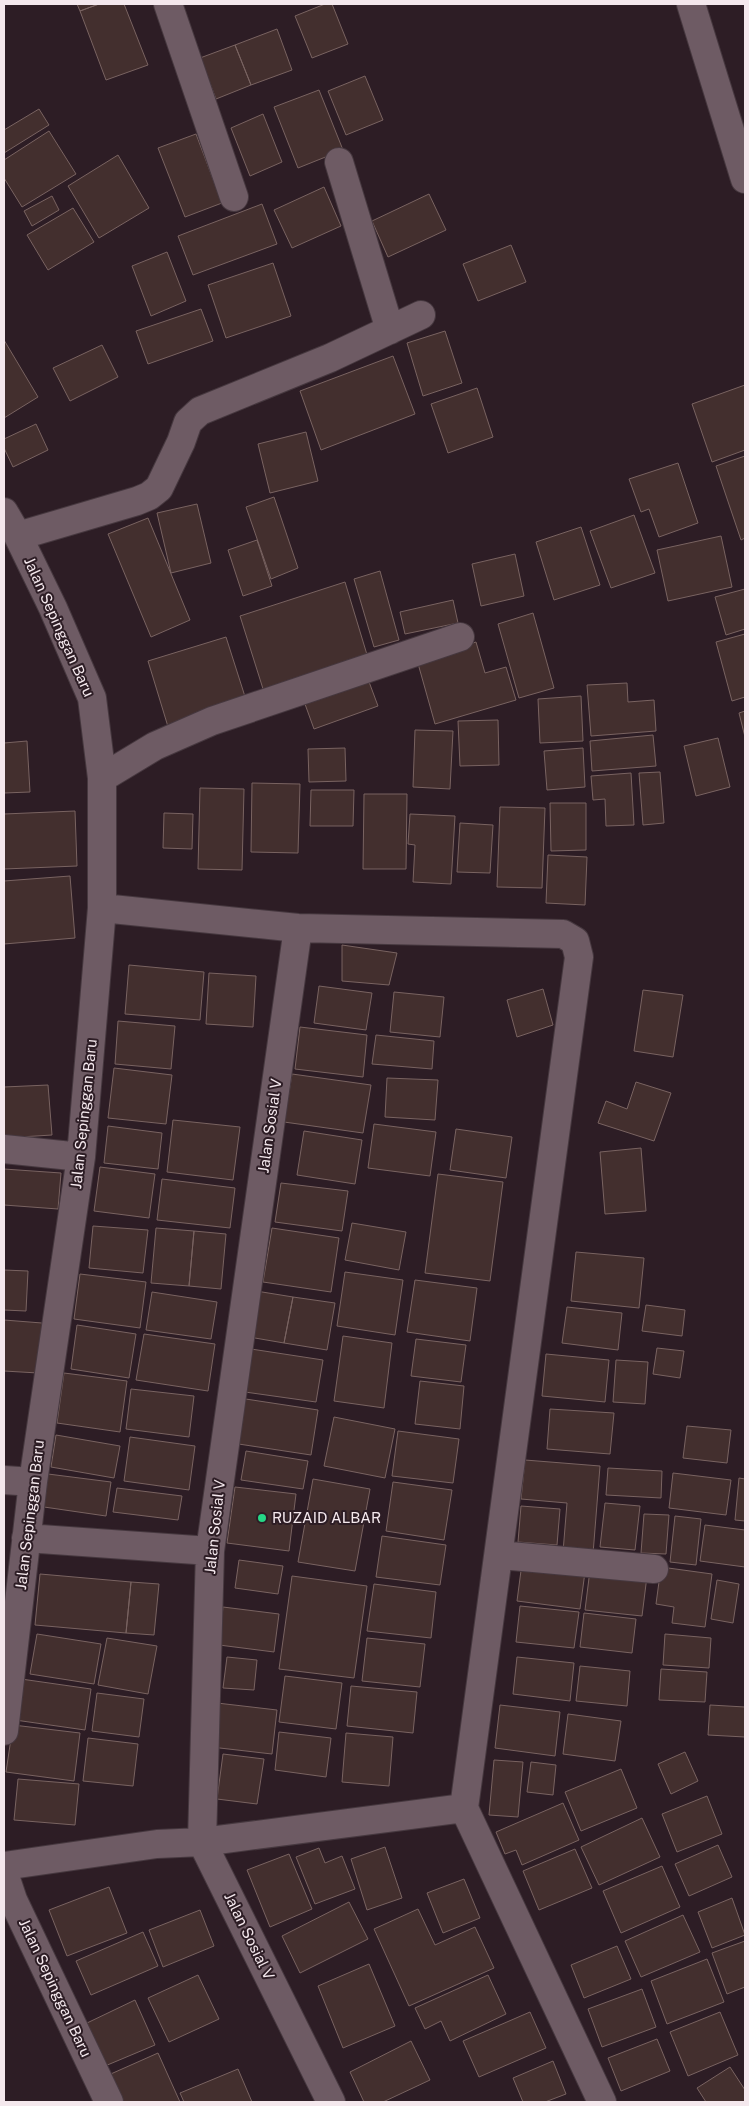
<svg xmlns="http://www.w3.org/2000/svg" width="749" height="2106" font-family="'Public Sans',sans-serif">
	<style>
		.building { fill: #432f2e; stroke: #796361 }
		.lines { fill: none; stroke-linecap: round; stroke-linejoin: round }
		.minor-casing { stroke: #46383f; stroke-width: 30 }
		.minor { stroke: #6e5b64; stroke-width: 28 }
		.poi-dot { fill: #26d886; stroke: #2d1d25; stroke-width: 2 }
		.labels { text-anchor: middle; stroke-width: 4; stroke-linejoin: round; paint-order: stroke }
		.street-label { font-size: 15px; fill: #f4e8ed; stroke: #2d1d25 }
		.poi-label { font-size: 15px; fill: #f4e8ed; stroke: #2d1d25; text-anchor: start }
	</style>
	<rect width="100%" height="100%" fill="#2d1d25"/>
	<!-- building -->
	<path class="building" d="M77 4H99L80 11Z
		M99 4H124L148 65 106 80 80 11Z
		M325 4H332L348 44 312 58 295 16Z
		M277 29 292 70 251 85 235 45Z
		M235 45 251 85 216 99 200 58Z
		M365 76 383 120 346 135 328 91Z
		M319 90 343 150 298 168 274 107Z
		M39 109 49 125 4 153V130Z
		M263 114 282 162 250 176 231 128Z
		M49 131 76 174 22 207 4 178V160Z
		M196 134 222 203 185 217 158 148Z
		M118 155 149 208 99 238 68 186Z
		M324 187 341 226 292 248 274 210Z
		M429 194 446 230 388 257 372 221Z
		M52 196 59 210 32 226 24 211Z
		M262 204 277 244 193 275 178 236Z
		M73 208 94 242 48 270 27 235Z
		M511 245 526 282 478 301 463 264Z
		M167 252 186 301 151 316 132 266Z
		M273 263 291 316 226 338 208 285Z
		M201 309 213 341 148 364 136 331Z
		M445 331 462 383 423 396 407 343Z
		M4 340 38 397 4 418Z
		M102 345 118 377 70 401 53 368Z
		M393 356 415 414 321 450 300 391Z
		M745 385V450L712 462 692 404Z
		M477 388 493 437 448 453 431 404Z
		M36 424 48 450 13 467 4 448V439Z
		M306 432 318 481 270 493 258 444Z
		M745 456V538L741 540 716 466Z
		M678 463 698 523 659 537 649 509 641 512 629 479Z
		M274 497 298 568 271 579 246 507Z
		M197 504 211 563 171 573 157 513Z
		M634 515 655 573 611 588 590 531Z
		M148 518 190 620 151 637 108 534Z
		M581 527 600 585 554 600 536 542Z
		M721 536 732 587 668 601 657 550Z
		M257 540 272 586 243 596 228 550Z
		M515 554 524 596 481 606 472 564Z
		M380 571 399 640 374 647 354 579Z
		M345 582 368 658 264 692 240 616Z
		M745 589V629L726 635 715 597Z
		M453 600 458 623 405 634 400 612Z
		M533 613 554 688 519 698 498 624Z
		M745 634V697L732 701 716 642Z
		M226 637 248 706 169 730 148 661Z
		M476 642 485 673 506 667 516 700 435 724 417 660Z
		M365 671 378 706 314 729 301 693Z
		M627 683 628 702 654 700 656 731 591 736 587 685Z
		M581 696 583 741 540 743 538 699Z
		M745 711V737L739 713Z
		M498 720 499 765 460 766 458 721Z
		M415 730 453 731 450 789 413 787Z
		M653 735 656 766 592 771 590 741Z
		M718 738 730 787 696 796 684 746Z
		M27 741 30 792 4 793V743Z
		M345 748 346 781 309 782 308 749Z
		M583 748 585 787 547 790 544 751Z
		M660 772 664 823 643 825 639 773Z
		M631 773 634 825 606 826 605 799 593 800 591 776Z
		M252 783 300 784 298 853 251 852Z
		M200 788 244 789 242 870 198 869Z
		M311 790H354L353 826H310Z
		M364 794H407L406 869H363Z
		M550 803H586V850L551 851Z
		M500 807 545 808 542 888 497 887Z
		M75 811 77 866 4 869V814Z
		M164 813 193 814 192 849 163 848Z
		M410 814 455 816 451 884 413 882 415 845 408 844Z
		M460 823 493 825 490 873 457 872Z
		M548 855 587 857 585 905 546 903Z
		M70 876 75 938 4 944V881Z
		M342 945 397 953 389 985 342 981Z
		M129 965 204 972 200 1020 125 1014Z
		M209 973 256 976 253 1027 206 1024Z
		M319 986 372 993 366 1030 314 1023Z
		M543 989 553 1025 517 1037 507 1000Z
		M643 990 683 995 673 1057 634 1051Z
		M394 992 444 997 440 1037 390 1032Z
		M118 1021 175 1026 171 1069 115 1064Z
		M300 1027 367 1035 363 1077 295 1069Z
		M376 1035 434 1041 432 1069 372 1064Z
		M114 1068 172 1075 166 1124 108 1118Z
		M292 1074 371 1085 363 1133 284 1122Z
		M387 1078 438 1080 435 1120 385 1117Z
		M636 1082 671 1093 654 1141 598 1123 606 1101 627 1109Z
		M48 1085 52 1135 4 1138V1087Z
		M173 1120 240 1127 233 1180 167 1172Z
		M374 1124 436 1132 430 1176 368 1168Z
		M108 1126 162 1133 158 1169 104 1163Z
		M456 1129 512 1137 506 1178 450 1170Z
		M304 1131 362 1140 355 1184 297 1175Z
		M641 1148 646 1211 605 1214 600 1152Z
		M100 1167 155 1174 149 1218 94 1211Z
		M4 1169 61 1173 58 1209 4 1205Z
		M438 1174 503 1182 490 1281 425 1273Z
		M162 1179 235 1188 230 1228 157 1220Z
		M281 1183 348 1191 342 1231 275 1222Z
		M352 1223 406 1232 399 1270 345 1260Z
		M93 1226 148 1230 143 1273 89 1268Z
		M156 1228 194 1231 189 1286 151 1283Z
		M272 1228 339 1238 331 1292 263 1282Z
		M194 1231 226 1234 221 1289 189 1286Z
		M576 1252 644 1258 639 1308 571 1301Z
		M4 1270 28 1271 26 1311 4 1310Z
		M345 1272 403 1280 395 1335 337 1326Z
		M80 1274 146 1282 140 1328 74 1319Z
		M415 1280 477 1288 470 1341 407 1332Z
		M256 1291 293 1297 284 1343 249 1337Z
		M152 1292 217 1302 211 1339 146 1330Z
		M293 1297 335 1303 327 1350 284 1343Z
		M646 1305 685 1310 682 1336 642 1331Z
		M567 1307 622 1313 618 1350 562 1343Z
		M4 1320 42 1323 38 1373 4 1371Z
		M77 1325 136 1334 129 1378 71 1369Z
		M144 1334 215 1344 208 1391 136 1380Z
		M343 1336 392 1343 384 1408 334 1401Z
		M416 1339 466 1345 461 1382 411 1376Z
		M657 1348 684 1351 680 1378 653 1374Z
		M251 1349 323 1360 316 1402 245 1392Z
		M546 1354 609 1360 605 1402 542 1396Z
		M616 1360 648 1362 645 1404 613 1402Z
		M64 1373 127 1381 120 1432 57 1423Z
		M420 1381 464 1386 460 1429 415 1424Z
		M131 1389 194 1396 189 1437 126 1429Z
		M239 1398 318 1410 311 1455 232 1443Z
		M550 1409 614 1413 610 1454 547 1449Z
		M334 1417 395 1429 385 1478 324 1466Z
		M687 1426 731 1430 727 1463 683 1458Z
		M398 1431 459 1439 453 1483 392 1476Z
		M56 1435 120 1446 114 1478 51 1467Z
		M130 1437 195 1446 189 1490 124 1481Z
		M246 1451 308 1461 303 1489 241 1480Z
		M525 1460 600 1466 593 1554 563 1552 567 1503 521 1499Z
		M608 1468 662 1471 661 1498 606 1495Z
		M673 1473 731 1480 726 1515 669 1508Z
		M48 1474 111 1482 106 1516 44 1507Z
		M739 1478 745 1479V1521L735 1520Z
		M313 1479 370 1489 355 1571 298 1562Z
		M393 1482 452 1490 444 1540 386 1531Z
		M235 1487 296 1494 289 1551 227 1543Z
		M117 1488 182 1496 178 1520 113 1512Z
		M605 1503 640 1506 635 1550 600 1547Z
		M521 1506 560 1509 557 1545 518 1542Z
		M644 1514 669 1515 666 1554 641 1553Z
		M675 1516 701 1519 696 1565 670 1562Z
		M705 1525 745 1530V1567L700 1561Z
		M382 1536 446 1545 440 1585 376 1577Z
		M239 1560 283 1566 278 1594 235 1588Z
		M522 1563 585 1572 580 1609 517 1601Z
		M661 1567 712 1574 705 1627 672 1623 674 1607 656 1604Z
		M590 1570 647 1576 642 1616 585 1610Z
		M40 1574 131 1582 126 1633 35 1625Z
		M292 1576 367 1586 354 1678 279 1669Z
		M717 1580 739 1584 733 1623 711 1619Z
		M131 1582 159 1584 154 1635 126 1633Z
		M374 1584 436 1592 431 1638 367 1631Z
		M520 1606 579 1612 574 1648 516 1642Z
		M223 1607 279 1614 274 1652 219 1645Z
		M584 1613 636 1619 632 1653 580 1647Z
		M37 1634 101 1644 94 1684 30 1674Z
		M665 1634 711 1638 709 1668 663 1665Z
		M107 1638 157 1646 148 1694 98 1685Z
		M367 1638 425 1644 420 1687 362 1681Z
		M227 1657 257 1660 254 1690 223 1688Z
		M517 1657 574 1663 570 1701 513 1694Z
		M580 1666 630 1671 627 1706 576 1701Z
		M661 1669 707 1672 705 1702 659 1700Z
		M285 1676 342 1683 336 1729 279 1722Z
		M21 1679 91 1689 85 1730 15 1720Z
		M351 1686 417 1692 413 1733 347 1726Z
		M97 1693 144 1699 139 1737 92 1731Z
		M217 1703 277 1710 272 1754 211 1747Z
		M500 1705 560 1712 555 1756 495 1748Z
		M710 1705 745 1707V1737L708 1735Z
		M568 1714 621 1721 615 1761 563 1754Z
		M13 1725 80 1733 74 1781 6 1772Z
		M279 1732 331 1738 326 1777 275 1770Z
		M346 1733 393 1737 389 1786 342 1782Z
		M88 1738 138 1744 133 1786 83 1781Z
		M685 1752 698 1781 671 1794 658 1764Z
		M223 1754 264 1759 257 1804 217 1799Z
		M494 1760 523 1762 518 1817 489 1815Z
		M531 1762 556 1765 553 1795 527 1792Z
		M621 1769 637 1808 581 1831 565 1792Z
		M18 1779 79 1784 75 1825 14 1820Z
		M707 1796 722 1834 677 1852 662 1814Z
		M563 1803 579 1840 522 1865 516 1850 505 1854 496 1832Z
		M642 1818 660 1857 599 1885 581 1847Z
		M718 1845 732 1877 689 1896 675 1864Z
		M385 1847 402 1898 367 1910 351 1859Z
		M319 1848 325 1863 342 1856 355 1889 315 1904 296 1857Z
		M575 1849 592 1888 539 1910 523 1871Z
		M289 1854 312 1909 270 1927 247 1870Z
		M662 1866 680 1907 621 1933 603 1891Z
		M464 1879 480 1918 443 1933 427 1893Z
		M109 1887 127 1933 67 1956 49 1910Z
		M732 1898 745 1935 712 1948 698 1912Z
		M349 1902 368 1939 300 1973 282 1936Z
		M418 1909 435 1945 475 1927 494 1968 409 2006 374 1929Z
		M200 1910 214 1946 163 1967 149 1930Z
		M683 1915 700 1952 641 1977 625 1941Z
		M143 1932 158 1966 91 1995 76 1961Z
		M745 1941V1987L727 1994 712 1953Z
		M617 1946 631 1979 584 1998 571 1965Z
		M707 1959 724 2002 667 2024 651 1981Z
		M369 1964 395 2026 343 2048 318 1986Z
		M198 1975 219 2019 169 2042 148 1998Z
		M488 1975 506 2014 450 2041 441 2021 425 2029 415 2008Z
		M642 1989 656 2027 602 2047 588 2009Z
		M135 2000 155 2045 105 2066 87 2023Z
		M530 2012 546 2048 479 2077 463 2041Z
		M720 2012 738 2055 688 2076 670 2032Z
		M657 2039 670 2071 621 2091 608 2058Z
		M411 2041 430 2080 383 2102H364L350 2072Z
		M158 2053 180 2102H115L104 2077Z
		M553 2061 566 2094 545 2102H523L513 2078Z
		M730 2067 745 2090V2102H706L697 2088Z
		M238 2069 252 2102H184L180 2093Z"/>
	<g class="lines">
		<!-- minor casing -->
		<g class="minor-casing">
			<path id="minor" d="M168 4 234 197
				M691 4 745 179
				M339 162 390 330
				M4 512 18 536 53 608 92 698 102 778V908L81 1157 33 1482 4 1731
				M18 536 137 501 149 496 159 488 181 442 188 422 200 411 330 358 421 315
				M102 778 155 746 212 721 460 637
				M102 908 298 928 563 934 575 941 579 957 464 1808 602 2102
				M298 928 210 1551 202 1842 331 2102
				M4 1149 81 1157
				M4 1480 33 1482
				M26 1538 210 1551
				M499 1555 654 1569
				M4 1866 157 1844 202 1842 464 1808
				M4 1873 13 1900 109 2102"/>
		</g>
		<!-- minor -->
		<use href="#minor" class="minor"/>
	</g>
	<!-- markers -->
	<circle class="poi-dot" cx="262" cy="1518" r="5"/>
	<g class="labels">
		<!-- street labels -->
		<g class="street-label">
			<text transform="translate(59 627) rotate(66)" y="5">Jalan Sepinggan Baru</text>
			<text transform="translate(84 1114) rotate(-84)" y="5">Jalan Sepinggan Baru</text>
			<text transform="translate(270 1126) rotate(-82)" y="5">Jalan Sosial V</text>
			<text transform="translate(30 1515) rotate(-83)" y="5">Jalan Sepinggan Baru</text>
			<text transform="translate(215 1527) rotate(-84)" y="5">Jalan Sosial V</text>
			<text transform="translate(249 1936) rotate(64)" y="5">Jalan Sosial V</text>
			<text transform="translate(55 1988) rotate(65)" y="5">Jalan Sepinggan Baru</text>
		</g>
		<!-- poi labels -->
		<g class="poi-label">
			<text x="272" y="1523">RUZAID ALBAR</text>
		</g>
	</g>
	<!-- border -->
	<rect width="749" height="2106" fill="none" stroke="#f4e8ed" stroke-width="10"/>
</svg>
